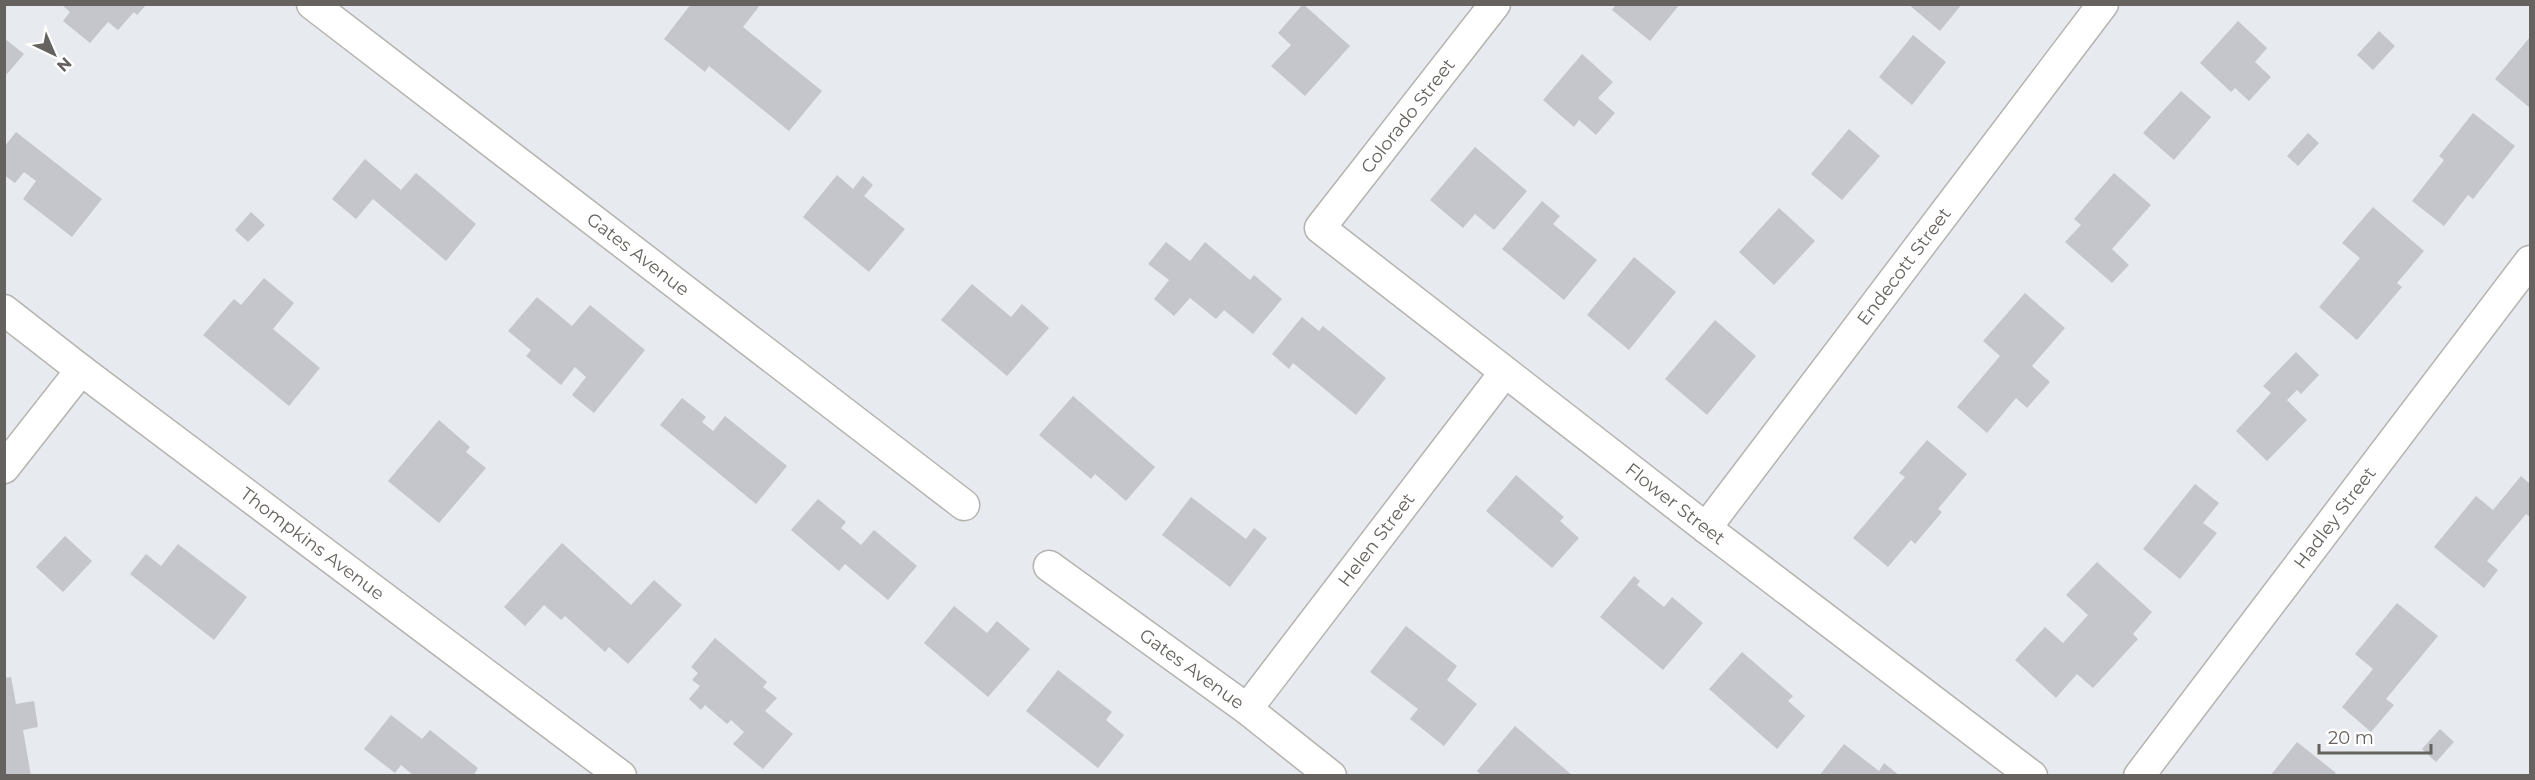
<svg xmlns="http://www.w3.org/2000/svg" width="2535" height="780" font-family="Montserrat,sans-serif">
	<style>
		.building { fill: #c4c6cb }
		.lines { fill: none; stroke-linecap: round; stroke-linejoin: round }
		.minor-casing { stroke: #b5b3b0; stroke-width: 33 }
		.minor { stroke: #fff; stroke-width: 30 }
		.labels { text-anchor: middle; stroke-width: 4.5; stroke-linejoin: round; paint-order: stroke }
		.street-label { font-size: 18px; fill: #66625f; stroke: #fff }
	</style>
	<rect width="100%" height="100%" fill="#e7eaef"/>
	<!-- building -->
	<path class="building" d="M691 4H761L743 27 822 91 789 131 709 66 705 72 664 39Z
		M1303 4 1350 46 1305 96 1271 66 1291 45 1278 33Z
		M1616 4H1680L1650 41 1612 10Z
		M1908 4H1962L1940 31Z
		M62 5H146L137 15 134 12 118 30 108 22 90 43 63 21 70 12Z
		M2238 21 2267 48 2255 62 2271 77 2249 101 2235 88 2231 92 2200 63Z
		M2379 31 2395 46 2373 70 2357 55Z
		M1913 35 1946 62 1912 105 1879 77Z
		M2530 37V108L2495 79Z
		M4 38 24 54 7 74 4 72Z
		M1582 54 1613 82 1598 98 1615 113 1596 135 1579 120 1574 127 1543 100Z
		M2181 91 2211 117 2174 160 2143 133Z
		M2473 113 2515 146 2473 199 2468 195 2444 226 2412 201 2444 160 2439 156Z
		M1849 129 1880 156 1842 200 1811 174Z
		M16 132 102 199 72 237 23 199 36 181 24 172 15 183 4 175V147Z
		M2308 133 2319 143 2298 166 2287 156Z
		M1475 147 1527 191 1494 230 1475 214 1463 228 1430 200Z
		M365 159 401 190 416 173 476 224 446 261 373 199 356 219 332 199Z
		M2114 173 2151 205 2112 249 2129 265 2112 283 2065 242 2081 225 2074 219Z
		M837 175 853 189 863 176 873 185 864 196 905 229 869 272 803 217Z
		M1542 201 1560 216 1553 224 1597 260 1564 300 1502 249Z
		M2373 207 2424 251 2397 283 2402 287 2357 340 2319 307 2360 258 2342 243Z
		M1779 208 1815 241 1774 285 1739 252Z
		M251 212 265 225 248 242 235 230Z
		M1166 242 1190 261 1205 242 1250 280 1254 275 1282 299 1253 334 1224 310 1216 319 1190 298 1174 316 1154 299 1169 280 1148 264Z
		M1634 257 1676 292 1629 350 1587 315Z
		M264 278 294 303 273 329 320 368 289 406 203 335 234 299 241 305Z
		M972 284 1011 317 1022 304 1049 328 1007 376 941 320Z
		M2025 293 2065 328 2032 366 2050 382 2027 408 2016 398 1987 433 1957 407 2000 356 1983 341Z
		M537 297 572 326 590 305 645 350 594 413 572 395 586 377 575 367 561 385 526 356 531 350 508 331Z
		M1302 317 1319 331 1323 326 1386 378 1356 415 1293 363 1289 369 1272 354Z
		M1715 320 1756 356 1707 415 1665 379Z
		M2296 352 2319 375 2301 394 2297 390 2287 400 2307 420 2267 461 2236 431 2271 393 2263 386Z
		M1073 396 1155 467 1126 501 1095 474 1091 479 1039 435Z
		M682 398 706 417 702 422 713 431 725 416 787 466 756 504 660 425Z
		M439 420 470 447 466 452 486 468 439 523 388 481Z
		M1927 440 1967 474 1938 509 1942 512 1915 544 1911 540 1888 567 1853 538 1905 477 1899 473Z
		M1516 475 1564 517 1560 521 1579 538 1552 568 1486 511Z
		M2521 476 2530 484V517L2526 514 2487 561 2498 570 2484 588 2434 547 2476 496 2493 510Z
		M2195 484 2219 503 2203 523 2217 533 2180 579 2143 549Z
		M1191 497 1246 539 1254 528 1267 538 1230 587 1162 535Z
		M818 499 846 522 841 528 861 545 874 530 917 566 888 600 845 564 839 571 791 530Z
		M65 536 92 561 63 592 36 567Z
		M562 543 631 605 654 580 682 605 628 664 609 647 605 652 565 616 561 620 544 605 525 626 504 607Z
		M178 544 247 597 214 640 130 574 146 554 161 566Z
		M2097 562 2152 612 2133 634 2138 639 2093 688 2077 674 2056 698 2015 660 2045 627 2063 643 2088 615 2066 595Z
		M1634 576 1640 581 1637 585 1664 607 1672 597 1703 623 1663 670 1600 617Z
		M2397 603 2438 636 2386 699 2394 705 2371 732 2342 707 2373 669 2355 654Z
		M954 606 987 633 997 621 1030 649 988 697 924 643Z
		M1406 626 1457 666 1447 680 1477 704 1444 746 1410 719 1418 709 1370 672Z
		M715 638 767 682 763 687 777 698 765 711 793 734 763 769 733 744 744 732 731 720 727 724 705 705 701 710 689 699 700 686 692 680 698 673 691 667Z
		M1742 652 1793 696 1788 701 1805 716 1777 749 1709 689Z
		M1058 670 1112 712 1106 720 1124 735 1098 768 1026 711Z
		M11 677 16 704 34 701 38 727 23 730 31 776H4V678Z
		M391 715 422 739 430 730 478 768 473 776H414L401 765 395 773 364 749Z
		M1515 726 1573 776H1482L1477 771Z
		M2440 729 2454 742 2436 762 2422 749Z
		M2297 742 2336 773 2333 776H2270Z
		M1844 744 1879 771 1884 763 1900 776H1819Z"/>
	<g class="lines">
		<!-- minor casing -->
		<g class="minor-casing">
			<g id="minor">
				<path id="s1" d="M312 4 964 505"/>
				<path id="s2" d="M1495 4 1320 228 1706 528 2032 776"/>
				<path id="s3" d="M4 310 81 370 621 776"/>
				<path d="M4 468 81 370"/>
				<path id="s4" d="M1706 528 2103 4"/>
				<path id="s5" d="M1049 566 1247 709 1331 776"/>
				<path id="s6" d="M1247 709 1505 372"/>
				<path id="s7" d="M2139 776 2530 261"/>
			</g>
		</g>
		<!-- minor -->
		<use href="#minor" class="minor"/>
	</g>
	<g class="labels">
		<!-- street labels -->
		<g class="street-label">
			<text transform="translate(1408 116) rotate(-52)" y="6">Colorado Street</text>
			<text dy="6" stroke="none"><textPath href="#s1" startOffset="411">Gates Avenue</textPath></text>
			<text dy="6" stroke="none"><textPath href="#s4" startOffset="328">Endecott Street</textPath></text>
			<text dy="6" stroke="none"><textPath href="#s2" startOffset="734">Flower Street</textPath></text>
			<text dy="6" stroke="none"><textPath href="#s7" startOffset="324">Hadley Street</textPath></text>
			<text dy="6" stroke="none"><textPath href="#s6" startOffset="213">Helen Street</textPath></text>
			<text dy="6" stroke="none"><textPath href="#s3" startOffset="387">Thompkins Avenue</textPath></text>
			<text dy="6" stroke="none"><textPath href="#s5" startOffset="176">Gates Avenue</textPath></text>
		</g>
	</g>
	<!-- border -->
	<rect width="2535" height="780" fill="none" stroke="#66625f" stroke-width="12"/>
	<!-- north arrow -->
	<g transform="translate(54 54) rotate(136)" stroke="#ffffff" stroke-width="4.5" paint-order="stroke">
	<path d="M0-4.5L10 22L0 15L-10 22Z" fill="#66625f"/>
	<text y="-9" font-size="16" font-weight="bold" text-anchor="middle" fill="#66625f">N</text>
	</g>
	<!-- scale -->
	<path d="M2319 744v9h112v-9" fill="none" stroke="#66625f" stroke-width="3"/>
	<text x="2328" y="744" font-size="18" fill="#66625f" stroke="#ffffff" stroke-width="4.5" paint-order="stroke">20 m</text>
</svg>
